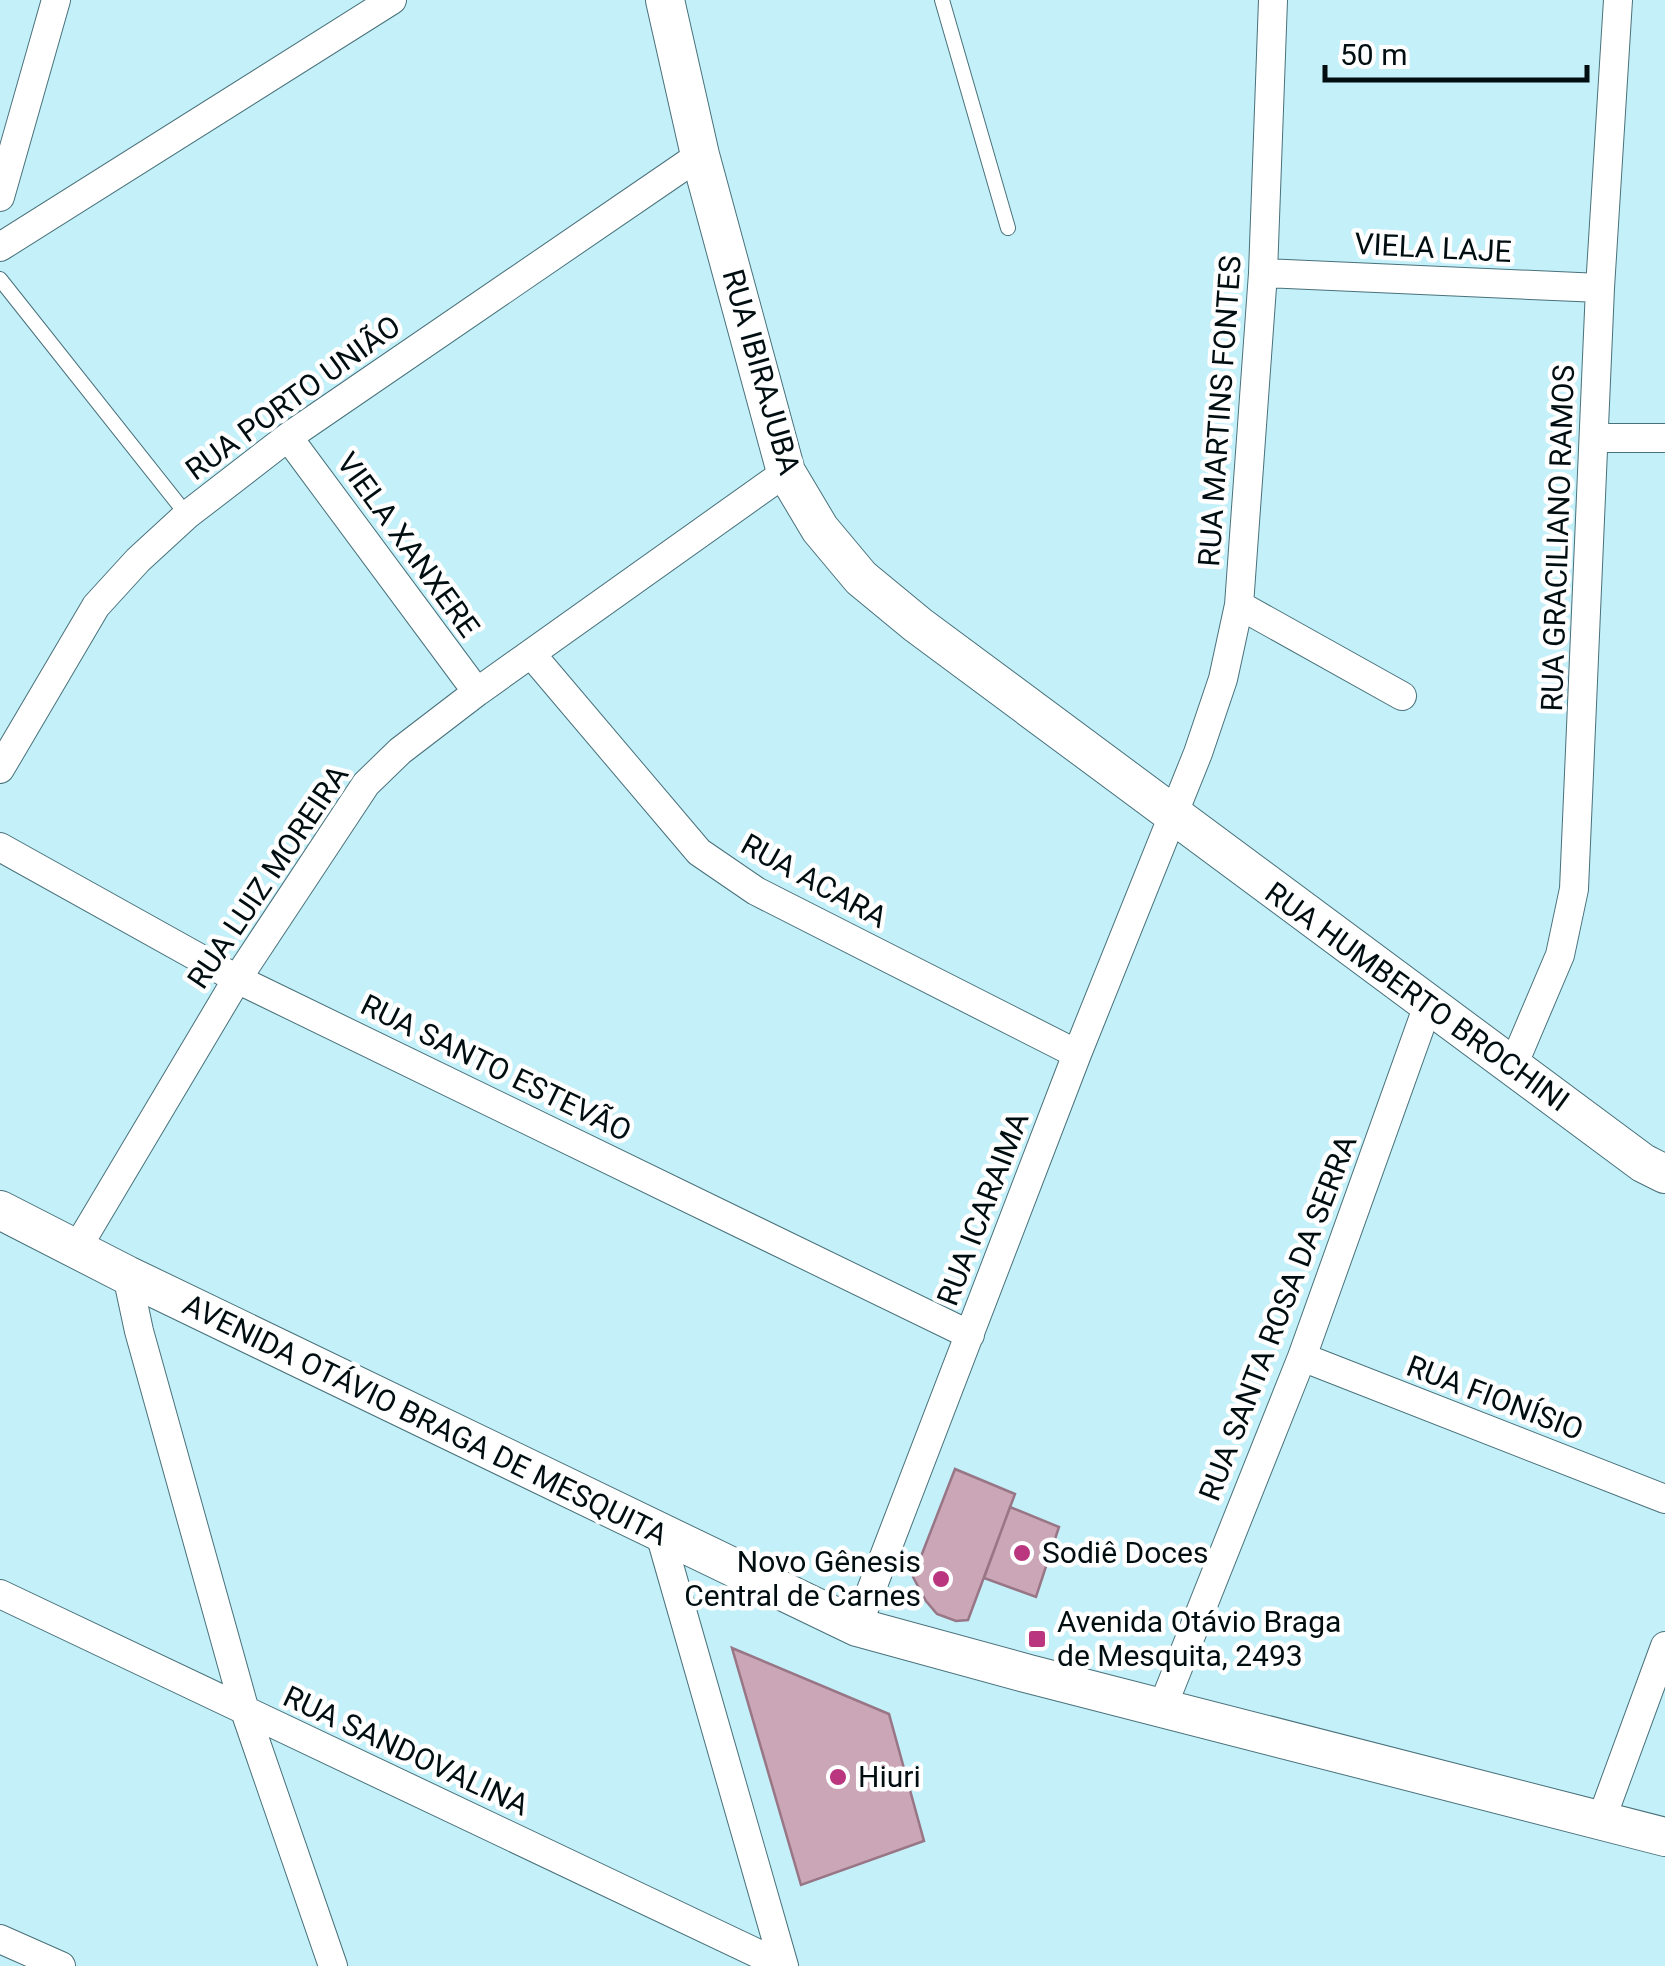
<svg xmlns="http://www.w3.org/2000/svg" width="1665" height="1966" font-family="Roboto,sans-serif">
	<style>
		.building { fill: #caa6b6; stroke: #987685; stroke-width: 2.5 }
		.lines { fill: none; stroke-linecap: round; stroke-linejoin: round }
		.lane-casing { stroke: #49717a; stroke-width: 16 }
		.street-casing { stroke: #49717a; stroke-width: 30 }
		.secondary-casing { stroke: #49717a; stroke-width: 40 }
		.lane { stroke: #fff; stroke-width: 14 }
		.street { stroke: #fff; stroke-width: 28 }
		.secondary { stroke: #fff; stroke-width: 38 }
		.poi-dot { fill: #ba377f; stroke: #fff; stroke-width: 4 }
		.labels { text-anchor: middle; stroke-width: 9; stroke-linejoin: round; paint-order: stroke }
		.street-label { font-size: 30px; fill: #010e11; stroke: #fff }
		.poi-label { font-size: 30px; fill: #010e11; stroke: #fff; text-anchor: start }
	</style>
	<rect width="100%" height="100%" fill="#c4f0fa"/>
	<!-- building -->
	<path class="building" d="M955 1469 1015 1494 968 1620 956 1621 937 1614 926 1601 913 1577Z
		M1010 1507 1059 1527 1036 1597 984 1578Z
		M732 1648 889 1714 924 1841 801 1885Z"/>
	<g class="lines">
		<!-- lane casing -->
		<g class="lane-casing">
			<path id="lane" d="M942 0 1008 228
				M0 279 187 515"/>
		</g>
		<!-- street casing -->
		<g class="street-casing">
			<path id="street" d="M0 197 56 0
				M0 247 392 0
				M1263 273 1600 288
				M288 437 477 692
				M1596 438H1665
				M1239 605 1402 696
				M532 655 699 852 756 891 1077 1054
				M0 769 96 606 138 560 187 515 288 437 700 155
				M0 847 237 979 970 1335
				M1512 1068 1560 955 1574 889 1600 288 1618 0
				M77 1248 237 979 366 784 400 751 477 692 786 472
				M127 1275 139 1331 245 1711 333 1966
				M1302 1357 1665 1499
				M660 1534 784 1966
				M0 1594 784 1966
				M857 1627 1077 1054 1198 753 1223 679 1239 605 1263 273 1273 0
				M1162 1708 1302 1357 1428 1005
				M1600 1823 1665 1646
				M0 1939 61 1966"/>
		</g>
		<!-- secondary casing -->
		<g class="secondary-casing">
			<path id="secondary" d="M665 0 700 155 786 472 820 529 861 578 918 625 1643 1163 1665 1174
				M0 1210 127 1275 857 1627 1029 1674 1665 1837"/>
		</g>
		<!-- lane -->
		<use href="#lane" class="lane"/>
		<!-- street -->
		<use href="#street" class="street"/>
		<!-- secondary -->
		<use href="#secondary" class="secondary"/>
	</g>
	<!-- markers -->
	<g class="poi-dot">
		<circle cx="1022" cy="1553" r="10"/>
		<circle cx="941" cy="1579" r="10"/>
		<rect x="1027" y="1629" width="20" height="20" rx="5"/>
		<circle cx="838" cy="1777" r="10"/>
	</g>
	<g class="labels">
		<!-- street labels -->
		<g class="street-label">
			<text transform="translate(1433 248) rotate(3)" y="10">VIELA LAJE</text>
			<text transform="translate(761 372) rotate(74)" y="10">RUA IBIRAJUBA</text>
			<text transform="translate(293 398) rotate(-36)" y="10">RUA PORTO UNIÃO</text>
			<text transform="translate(1220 411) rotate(-86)" y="10">RUA MARTINS FONTES</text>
			<text transform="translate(1558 538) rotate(-88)" y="10">RUA GRACILIANO RAMOS</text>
			<text transform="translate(408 545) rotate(54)" y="10">VIELA XANXERE</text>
			<text transform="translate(268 877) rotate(-56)" y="10">RUA LUIZ MOREIRA</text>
			<text transform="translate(814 881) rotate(29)" y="10">RUA ACARA</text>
			<text transform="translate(1417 997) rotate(36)" y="10">RUA HUMBERTO BROCHINI</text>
			<text transform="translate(496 1068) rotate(26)" y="10">RUA SANTO ESTEVÃO</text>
			<text transform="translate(983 1209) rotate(-69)" y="10">RUA ICARAIMA</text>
			<text transform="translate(1278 1318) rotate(-69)" y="10">RUA SANTA ROSA DA SERRA</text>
			<text transform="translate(1495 1398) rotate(21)" y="10">RUA FIONÍSIO</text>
			<text transform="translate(425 1420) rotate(26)" y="10">AVENIDA OTÁVIO BRAGA DE MESQUITA</text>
			<text transform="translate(406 1751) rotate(25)" y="10">RUA SANDOVALINA</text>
		</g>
		<!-- poi labels -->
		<g class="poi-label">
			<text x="1042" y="1563">Sodiê Doces</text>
			<text x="921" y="1572" text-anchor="end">Novo Gênesis<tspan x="921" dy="34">Central de Carnes</tspan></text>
			<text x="1057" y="1632">Avenida Otávio Braga<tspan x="1057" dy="34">de Mesquita, 2493</tspan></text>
			<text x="858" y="1787">Hiuri</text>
		</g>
	</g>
	<!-- scale -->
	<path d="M1325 65v15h262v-15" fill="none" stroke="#010e11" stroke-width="5"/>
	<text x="1340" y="65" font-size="30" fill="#010e11" stroke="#ffffff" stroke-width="8" paint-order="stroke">50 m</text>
</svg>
